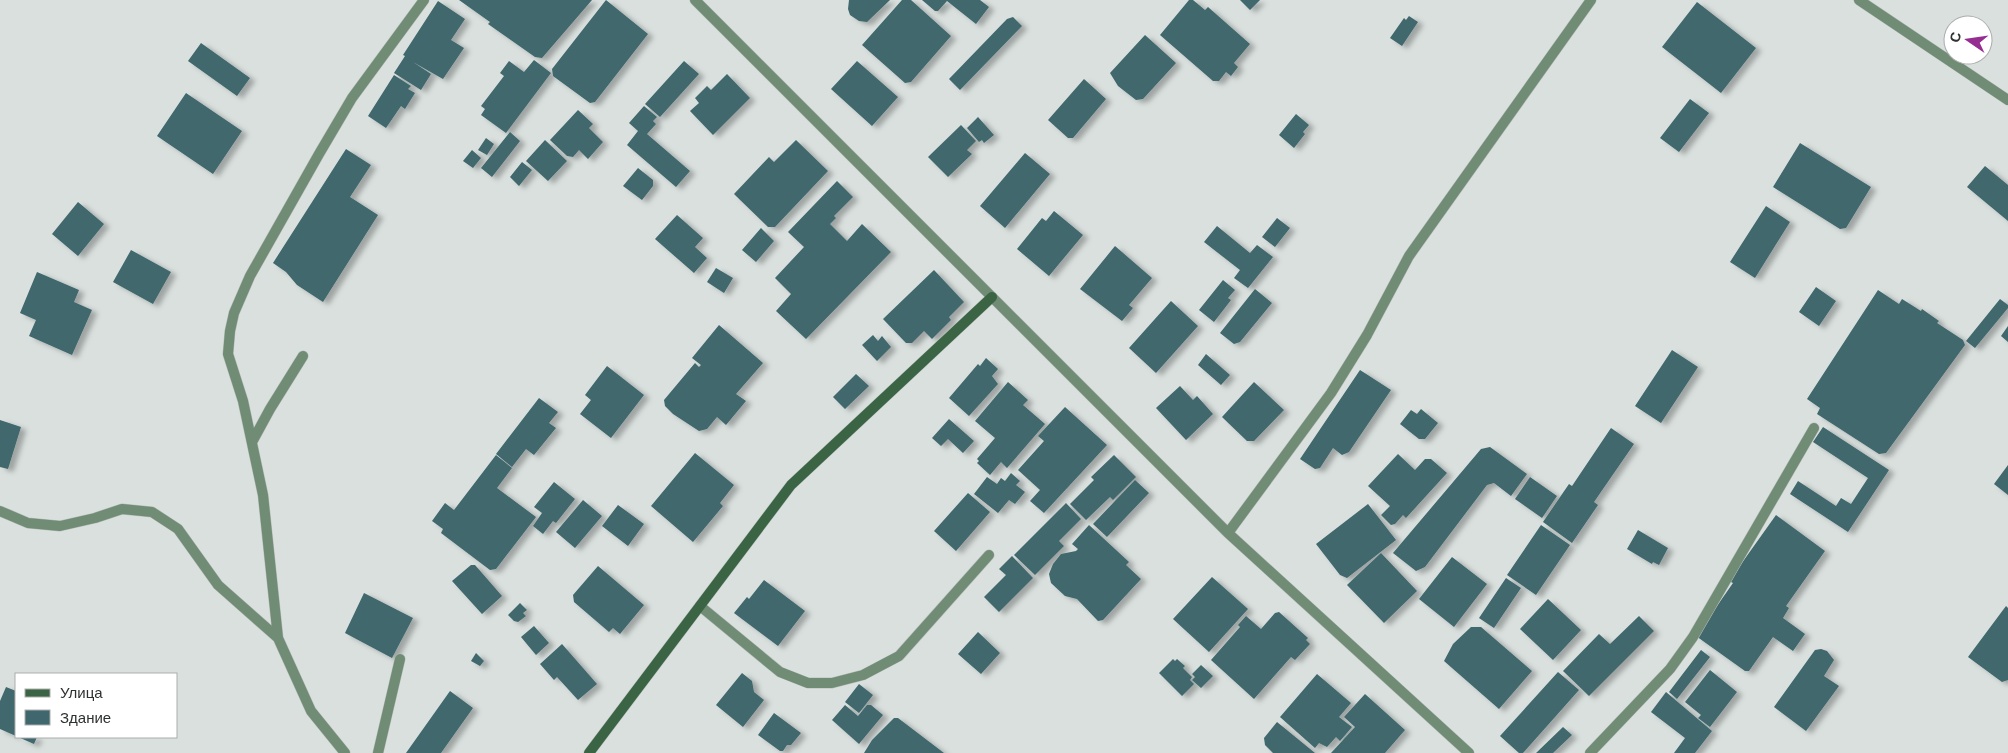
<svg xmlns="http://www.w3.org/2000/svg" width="2008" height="753" font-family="Arial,sans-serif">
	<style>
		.building { fill: #3f676d; filter: url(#shadow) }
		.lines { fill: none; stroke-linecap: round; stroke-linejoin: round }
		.street-casing { stroke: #b7bdbb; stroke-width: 11 }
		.secondary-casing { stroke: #b7bdbb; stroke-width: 11 }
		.street { stroke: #708c74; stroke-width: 10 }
		.secondary { stroke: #3a6443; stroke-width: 10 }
	</style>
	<defs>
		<filter id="shadow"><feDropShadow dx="5.5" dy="3" stdDeviation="2.5" flood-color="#0004"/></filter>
	</defs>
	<rect width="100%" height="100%" fill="#d9e0de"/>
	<!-- building -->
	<path class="building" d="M459 0H592L542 58 535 57 488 24 490 22Z
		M606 0 648 34 595 102 590 103 553 76 552 69Z
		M849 0H890L867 22 859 21 850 15 848 9Z
		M902 0H911L951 36 911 82 905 83 862 45Z
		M922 0H980L989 7 976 24 947 1 938 11H935Z
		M1189 0H1193L1205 10 1208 7 1250 44 1234 63 1238 67 1231 76 1226 72 1219 81H1213L1160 35Z
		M1240 0H1260L1250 10Z
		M438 1 465 19 451 40 464 48 443 79 413 62 431 74 421 90 394 73 405 56 403 55Z
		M1697 2 1756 48 1721 93 1662 47Z
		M1409 16 1418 22 1402 46 1390 38 1404 18 1406 20Z
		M1013 17 1022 26 960 90 949 79 1007 19Z
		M1145 35 1176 63 1143 99 1136 100 1118 86 1110 73Z
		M201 43 250 78 237 96 188 61Z
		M534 60 551 73 506 133 481 115 485 109 481 106 504 76 500 73 509 61 524 72Z
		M684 61 699 74 660 117 645 104Z
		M857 61 898 97 872 126 831 89Z
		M727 74 750 98 713 135 690 111 699 103 695 98 707 86 711 90Z
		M394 75 411 86 408 89 415 93 405 109 401 106 386 128 368 116Z
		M1084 79 1106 99 1073 138H1068L1048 120Z
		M186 93 242 131 213 174 157 136Z
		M1690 99 1709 113 1679 152 1660 138Z
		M644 106 657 117 653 121 656 124 647 134 690 171 676 187 627 145 638 131 629 123Z
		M578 110 593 124 589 128 603 142 588 159 579 150 573 157 567 156 550 140Z
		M1296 114 1309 125 1303 132 1305 134 1294 148 1279 135Z
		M978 117 994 135 984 143 982 140 979 142 967 128Z
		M961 125 976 141 967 150 972 154 948 177 928 157Z
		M510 132 520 141 492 177 481 168Z
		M486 138 494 144 487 155 478 150Z
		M545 140 567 161 548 181 526 161Z
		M796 140 828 171 775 227H768L734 194 769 157 774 162Z
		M1800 143 1871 187 1846 228 1840 229 1773 187Z
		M346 149 371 165 350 197 378 215 323 302 297 285 286 272 273 263Z
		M472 150 481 158 473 168 463 161Z
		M1025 153 1050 174 1005 228 980 206Z
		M522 162 532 170 519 186 510 177Z
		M1985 166 2008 185V221L1967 187Z
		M638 168 653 180V186L642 200 623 186Z
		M837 181 853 197 834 216 836 218 830 224 847 241 862 224 891 252 806 339 776 311 791 294 775 278 804 247 788 232Z
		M78 202 104 224 78 256 52 234Z
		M1766 206 1790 222 1755 278 1730 262Z
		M1054 211 1083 235 1049 276 1017 249 1042 218 1046 221Z
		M677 215 703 238 695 247 707 258 694 273 655 239Z
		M1277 218 1290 228 1275 247 1262 237Z
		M1217 226 1250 253 1257 245 1273 257 1248 288 1234 278 1240 270 1204 242Z
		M761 228 774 241 756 262 742 250Z
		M1115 246 1152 278 1129 305 1133 308 1122 321 1080 289Z
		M131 250 171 272 153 304 113 282Z
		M716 268 733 278 724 293 707 282Z
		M934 270 964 302 949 317 951 320 932 339 924 331 912 343H906L883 319Z
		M37 272 79 290 74 302 92 310 72 355 29 336 36 320 20 313Z
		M1223 280 1235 290 1228 298 1231 300 1214 322 1199 310Z
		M1816 287 1836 301 1819 326 1799 312Z
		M1255 289 1272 303 1240 342 1234 344 1220 333Z
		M1878 290 1899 304 1902 299 1921 311 1922 309 1939 321 1937 323 1963 340 1965 345 1886 453 1879 454 1817 414 1820 408 1807 399Z
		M2000 299 2008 305V308L1975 348 1966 341Z
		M1171 301 1198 326 1156 373 1129 348Z
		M719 325 763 363 736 394 746 401 726 425 717 417 707 429 699 431 673 414 665 406 664 400 695 363 699 367 701 365 692 358Z
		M2008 326V342L2001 336Z
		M873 335 878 341 882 336 891 347 877 361 862 345Z
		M1672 350 1698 367 1661 423 1635 406Z
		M1206 354 1230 375 1221 385 1198 365Z
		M986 358 998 369 992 376 998 384 969 416 949 398 978 364 980 366Z
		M607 366 644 395 611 438 580 414 591 400 585 395Z
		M1360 370 1391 390 1349 452 1342 455 1333 448 1320 468 1315 469 1300 459Z
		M856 374 869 386 845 409 833 397Z
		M1008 382 1028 400 1023 405 1045 424 1007 468 1001 462 990 475 977 463 979 461 977 459 995 438 975 421Z
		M1254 382 1284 410 1254 441H1247L1222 417Z
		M1180 386 1193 400 1197 396 1213 414 1186 440 1156 408Z
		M539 398 558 412 549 423 556 428 534 455 526 449 512 467 496 454Z
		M1065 407 1107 445 1044 513 1030 501 1040 490 1018 470 1044 441 1038 436Z
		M1421 409 1438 423 1425 439H1419L1400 424 1411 410 1417 414Z
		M949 419 974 441 963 453 948 439 941 446 932 438Z
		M0 420 21 427 8 469 0 467Z
		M1823 427 1889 470 1848 532 1790 494 1798 481 1836 506 1841 498 1851 504 1868 478 1813 442Z
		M1611 428 1634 444 1594 502 1598 505 1572 543 1543 522 1569 484 1572 486Z
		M1490 447 1527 474 1511 496 1494 483 1487 485 1425 567 1416 571 1393 553 1481 449Z
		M695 453 734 485 720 503 723 506 693 542 651 506Z
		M1398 454 1415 470 1425 459H1431L1447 473 1406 518 1403 515 1395 524 1391 525 1381 515 1390 506 1368 486Z
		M496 455 512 468 497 488 536 517 496 569 490 570 441 533 443 529 432 521 445 503 454 510Z
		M1114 455 1136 477 1113 500 1110 497 1086 520 1070 504 1094 480 1091 477Z
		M2008 465V495L1994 484Z
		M1011 473 1020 481 1016 485 1025 492 1015 504 1009 500 998 513 974 494 987 477 997 484 1001 478 1005 481Z
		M1530 477 1557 496 1542 518 1515 499Z
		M1135 480 1149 493 1107 537 1093 524Z
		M554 482 575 499 556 523 553 521 543 534 533 526 542 513 534 507Z
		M968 493 990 512 956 551 934 531Z
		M583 500 602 516 575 548 556 532Z
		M1066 503 1081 519 1059 541 1064 546 1035 575 1014 555Z
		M1368 504 1396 540 1347 578 1340 575 1316 544Z
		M618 505 644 524 628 546 602 526Z
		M1776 515 1825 551 1786 606 1789 608 1783 618 1805 634 1793 651 1773 637 1749 671H1745L1696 636 1733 583 1729 581Z
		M1089 525 1129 562 1126 565 1141 579 1103 620 1098 621 1077 599 1065 596 1051 583 1049 574 1053 564 1061 554 1076 551 1078 549 1072 544Z
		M1541 525 1570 545 1536 595 1507 575Z
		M1638 530 1668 548 1659 565 1653 562 1652 564 1627 549Z
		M1381 553 1417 591 1384 623 1347 585Z
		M1012 556 1033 578 999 612 984 597 1006 575 999 569Z
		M1452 557 1487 584 1454 627 1419 599Z
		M471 565H475L502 596 482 614 452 581Z
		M598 566 644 605 620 634 613 628 609 632 574 602 573 595Z
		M1212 577 1248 609 1209 652 1173 619Z
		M1506 578 1521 588 1494 628 1479 618Z
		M764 580 805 611 778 646 734 613 747 597 749 599Z
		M364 593 413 618 392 658 345 633Z
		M1548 599 1581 630 1553 660 1520 629Z
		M520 603 527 610 523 613 526 616 518 622 514 621 508 615Z
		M2006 606 2008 608V680L2002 682 1968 657Z
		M1279 612 1308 638 1306 640 1310 644 1295 660 1291 657 1254 699 1211 660 1240 627 1238 625 1246 616 1261 629 1275 613Z
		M1639 616 1654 631 1589 696 1563 671 1599 634 1610 644Z
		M534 626 549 643 536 655 521 637Z
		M1471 627H1481L1532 671 1499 709 1444 661 1453 644Z
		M978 632 1000 653 981 674 958 654Z
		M562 644 597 684 578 700 557 677 554 680 540 664Z
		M1821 649 1827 651 1834 660 1824 676 1839 686 1806 731 1774 707 1815 650Z
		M1701 650 1710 657 1677 699 1669 692Z
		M476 653 484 661 480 666 471 661Z
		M1173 659 1175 661 1177 659 1185 666 1183 668 1192 677 1190 680 1194 684 1182 696 1159 673Z
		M1201 665 1213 676 1201 688 1192 680 1195 677 1192 674Z
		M1710 670 1737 692 1710 727 1698 718 1701 715 1685 702Z
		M1558 672 1579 690 1523 753H1519L1500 736Z
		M742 673 752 681 754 692 764 700 743 727 716 705Z
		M1317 674 1351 703 1339 717 1352 727 1340 741 1336 737 1327 747 1319 743 1315 748 1280 717Z
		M859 684 873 695 859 713 845 702Z
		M6 687 16 691V736L0 729V701Z
		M450 691 473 708 441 753H406Z
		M1666 692 1712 731 1695 753H1674L1685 738 1651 712Z
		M1365 694 1405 730 1385 753H1331L1355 727 1344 717Z
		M845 705 858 716 867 705H871L883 715 859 744 832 720Z
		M774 713 801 733 791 745H787L783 751H780L758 735Z
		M894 718H898L944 753H864L872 740Z
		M1277 722 1315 753H1273L1265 745 1264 738Z
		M1563 727 1572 735 1553 753H1536Z
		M18 737H37L34 744Z"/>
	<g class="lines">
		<!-- street casing -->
		<g class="street-casing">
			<path id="street" d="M695 0 1228 533 1469 753
				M1859 0 2008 100
				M252 442 270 409 303 356
				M0 511 28 523 60 526 95 518 122 509 152 512 178 529 218 585 278 638
				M1228 533 1331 393 1367 335 1409 256 1591 0
				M700 606 780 672 808 683H832L863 675 899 656 989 555
				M345 753 311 711 278 638 263 495 243 401 228 354 230 331 234 313 250 276 319 154 352 98 424 0
				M378 753 400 659
				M1590 753 1670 669 1693 637 1814 428"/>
		</g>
		<!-- secondary casing -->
		<g class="secondary-casing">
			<path id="secondary" d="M589 753 791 485 992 297"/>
		</g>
		<!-- street -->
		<use href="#street" class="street"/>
		<!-- secondary -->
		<use href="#secondary" class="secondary"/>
	</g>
	<!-- legend -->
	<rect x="15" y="673" width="162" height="65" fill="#ffffff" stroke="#abadac"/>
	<rect x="25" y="689" width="25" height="8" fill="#3a6443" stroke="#abadac"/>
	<text x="60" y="698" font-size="15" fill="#2e3130">Улица</text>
	<rect x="25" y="710" width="25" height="15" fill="#3f676d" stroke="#abadac"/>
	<text x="60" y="723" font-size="15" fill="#2e3130">Здание</text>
	<!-- north arrow -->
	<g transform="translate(1968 40) rotate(283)"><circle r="24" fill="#ffffff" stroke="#abadac"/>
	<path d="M0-4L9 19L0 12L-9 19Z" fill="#962e92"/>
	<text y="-8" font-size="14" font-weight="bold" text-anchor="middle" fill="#2e3130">С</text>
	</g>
</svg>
